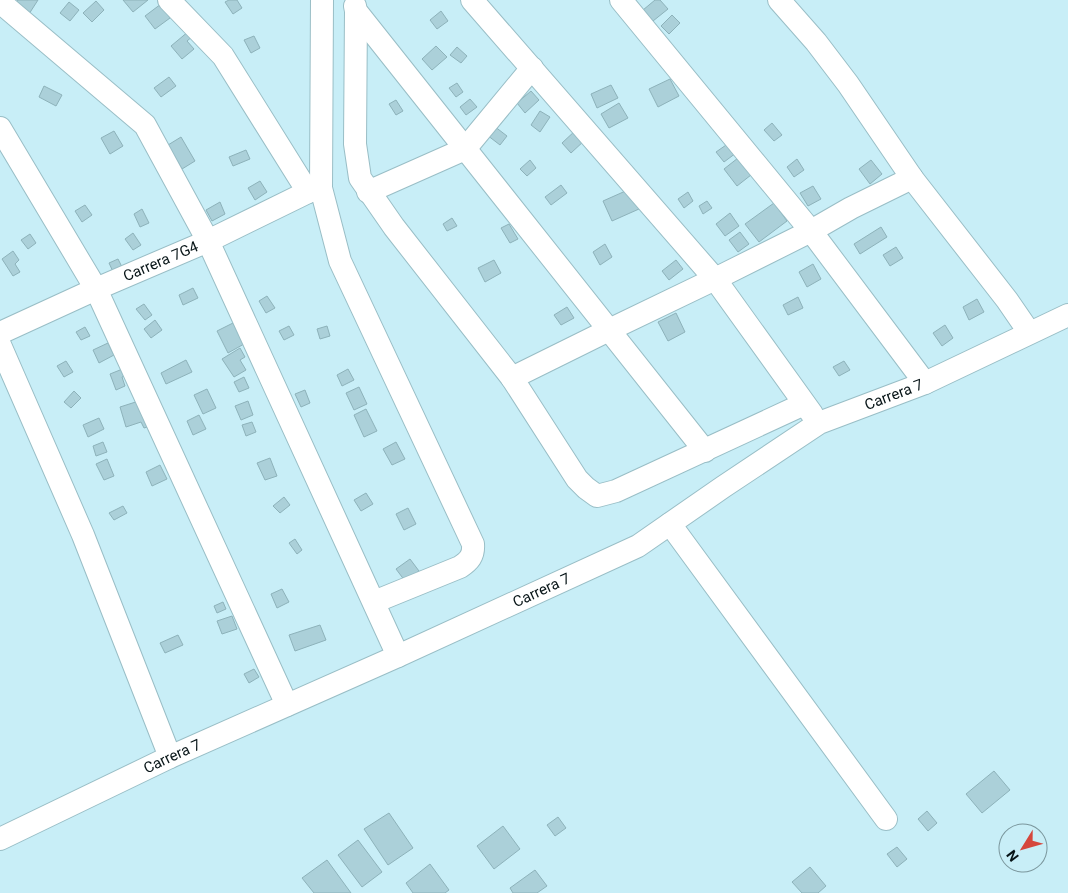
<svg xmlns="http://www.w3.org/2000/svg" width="1068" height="893" font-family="Roboto,sans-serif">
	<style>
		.building { fill: #abd0d9; stroke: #8db2ba }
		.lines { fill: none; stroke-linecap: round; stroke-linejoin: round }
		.street-casing { stroke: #99bec6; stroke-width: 24 }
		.street { stroke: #fff; stroke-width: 22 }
		.labels { text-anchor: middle; stroke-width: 4; stroke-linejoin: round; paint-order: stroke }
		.street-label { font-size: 15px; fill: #071417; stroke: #c8eef7 }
	</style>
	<rect width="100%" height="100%" fill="#c8eef7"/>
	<!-- building -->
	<path class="building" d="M18 0H38L29 14 14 5Z
		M123 0H148L133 12Z
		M229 0H237L242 8 233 14 225 2Z
		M655 0H660L668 9 653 21 643 10Z
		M96 1 104 10 92 22 83 13Z
		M69 2 79 10 70 21 60 13Z
		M161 4 170 18 155 29 145 16Z
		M441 11 448 21 437 29 430 20Z
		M672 15 680 23 669 34 661 26Z
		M189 31 193 36 187 41 194 49 182 59 171 46Z
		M254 36 260 48 251 53 244 40Z
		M436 46 447 57 432 70 422 59Z
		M457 47 467 56 461 63 450 55Z
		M169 77 176 86 161 97 154 88Z
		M670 79 679 96 658 107 649 89Z
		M457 83 463 92 456 97 449 88Z
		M611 85 618 98 597 108 591 94Z
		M44 86 62 95 56 106 39 97Z
		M531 91 539 100 525 113 517 103Z
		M470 99 477 107 466 115 460 107Z
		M396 100 403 111 396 115 389 104Z
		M619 103 628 118 609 128 601 114Z
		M540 111 550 117 540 132 531 125Z
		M772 123 782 135 774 141 764 130Z
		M494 126 507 136 500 145 487 135Z
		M576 130 585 140 571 153 562 143Z
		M114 131 123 146 110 154 101 138Z
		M181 137 195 161 182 169 168 145Z
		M729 143 736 153 724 162 716 152Z
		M246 150 250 159 233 166 229 157Z
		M738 158 751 175 737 186 724 169Z
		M797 159 804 170 794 177 787 167Z
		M530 160 536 168 527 176 520 169Z
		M871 160 882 174 870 184 859 169Z
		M260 181 267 192 255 200 248 188Z
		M561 185 567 193 551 205 545 197Z
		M813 186 821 199 808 206 800 193Z
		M630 189 639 209 612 221 603 201Z
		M688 192 693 201 684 208 678 199Z
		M707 201 712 208 703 214 699 206Z
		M220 202 225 214 212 221 206 210Z
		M774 203 787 221 759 242 745 224Z
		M85 205 92 215 82 222 75 211Z
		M142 209 149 223 140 227 134 214Z
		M730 213 739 226 725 236 716 224Z
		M452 218 457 226 447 231 443 224Z
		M509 224 518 239 510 243 501 228Z
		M881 227 887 237 860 254 854 244Z
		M740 232 749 244 738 252 729 240Z
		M133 233 141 245 133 250 125 239Z
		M30 234 36 243 28 249 21 240Z
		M605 244 612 257 600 265 593 252Z
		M896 247 903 258 890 266 883 255Z
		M13 251 19 260 15 264 20 272 13 276 2 259Z
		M118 259 124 271 115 276 109 263Z
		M494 260 501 273 485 282 478 268Z
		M676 260 683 269 669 280 662 271Z
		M813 264 821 279 807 287 799 272Z
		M193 288 198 298 183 305 179 295Z
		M267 296 275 308 266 313 259 301Z
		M798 297 803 308 788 315 783 305Z
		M977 299 984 312 969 320 963 307Z
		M144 304 152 315 145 320 136 309Z
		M567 307 574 318 561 325 554 315Z
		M676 313 685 332 668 341 658 322Z
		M155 320 162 330 151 338 144 329Z
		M233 323 244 344 228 353 217 331Z
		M945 325 953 338 942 346 933 333Z
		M289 326 294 335 284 340 279 331Z
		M327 326 330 336 320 339 317 329Z
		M85 327 90 336 81 340 76 332Z
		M108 343 114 355 99 363 93 350Z
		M240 348 245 357 240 360 246 370 234 377 222 359Z
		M186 360 192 372 166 384 161 373Z
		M66 361 73 372 64 377 57 366Z
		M844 361 850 370 839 376 833 367Z
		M125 368 127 375 122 377 125 386 116 390 110 374Z
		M348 369 354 380 342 386 337 375Z
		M244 377 249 388 239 392 234 382Z
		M359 387 367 404 354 410 346 393Z
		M207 389 216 408 203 414 194 395Z
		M305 390 310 403 301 407 295 394Z
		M74 391 81 398 71 408 64 402Z
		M145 399 154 425 144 428 141 422 126 427 120 407Z
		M248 401 253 415 241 420 235 406Z
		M366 409 377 431 364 437 354 415Z
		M199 415 206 429 193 435 187 421Z
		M99 418 104 429 88 437 83 425Z
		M252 422 256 432 246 436 242 425Z
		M103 442 107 452 96 456 93 446Z
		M396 442 405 459 392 465 383 449Z
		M270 458 277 476 265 480 257 463Z
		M107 459 114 476 104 480 96 464Z
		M160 465 167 479 152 486 146 472Z
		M366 493 373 504 361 511 354 500Z
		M284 497 290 505 280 513 273 506Z
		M123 506 127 513 114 520 109 513Z
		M408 508 416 524 404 530 396 514Z
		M295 539 302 550 297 554 289 543Z
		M410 559 419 571 405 581 396 569Z
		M282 589 289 602 277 608 271 594Z
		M223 602 226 609 217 613 214 606Z
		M232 616 237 629 222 634 217 621Z
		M320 625 326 640 295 651 289 635Z
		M178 635 183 645 165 653 160 643Z
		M254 669 259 677 249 683 244 674Z
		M994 771 1010 790 982 813 966 794Z
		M927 811 937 823 928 831 918 819Z
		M389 813 413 848 388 865 364 829Z
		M558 817 566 828 555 836 547 825Z
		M503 826 520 849 494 869 477 846Z
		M358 840 382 872 362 887 338 855Z
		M897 847 907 859 897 867 887 854Z
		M327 860 351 893H314L302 878Z
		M430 864 449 890 445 893H413L406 883Z
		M810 867 826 886 818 893H802L792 882Z
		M535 870 547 886 537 893H513L510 888Z"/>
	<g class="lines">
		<!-- street casing -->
		<g class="street-casing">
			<g id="street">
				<path d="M169 0 223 56 308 192"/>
				<path d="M322 0 321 188 340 261 473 544C474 556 469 561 460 567L374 602"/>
				<path d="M472 0 715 279 812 414"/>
				<path d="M621 0 811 231 925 383"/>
				<path d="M779 0 816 42 848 84 912 178 1007 300 1029 332"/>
				<path d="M0 2 145 125 208 241 398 656"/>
				<path d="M355 6 356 11 705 451"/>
				<path d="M356 11 355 144 360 178 394 227 512 378 577 479 586 488 597 496 616 491 804 404"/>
				<path d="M0 128 96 289 287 705"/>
				<path d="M368 192 465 149 532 68"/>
				<path id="s1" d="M0 333 96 289 208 241 308 192 321 188"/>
				<path d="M0 345 83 535 170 757"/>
				<path d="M512 378 609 330 715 279 811 231 851 208 912 178"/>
				<path d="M670 524 886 819"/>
				<path id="s2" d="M0 839 170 757 398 656 638 546 723 487 819 423 925 383 1068 315"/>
			</g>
		</g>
		<!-- street -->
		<use href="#street" class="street"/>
	</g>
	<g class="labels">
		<!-- street labels -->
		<g class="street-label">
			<text dy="5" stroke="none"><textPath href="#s1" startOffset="176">Carrera 7G4</textPath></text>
			<text dy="5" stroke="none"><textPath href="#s2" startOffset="1001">Carrera 7</textPath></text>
			<text dy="5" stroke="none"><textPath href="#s2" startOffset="596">Carrera 7</textPath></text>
			<text dy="5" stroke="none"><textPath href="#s2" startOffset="191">Carrera 7</textPath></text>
		</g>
	</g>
	<!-- north arrow -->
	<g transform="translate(1023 848) rotate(233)"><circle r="24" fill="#c8eef7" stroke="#7b979d"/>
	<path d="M0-4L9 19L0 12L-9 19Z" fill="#d5473d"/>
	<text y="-8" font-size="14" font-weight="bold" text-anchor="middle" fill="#071417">N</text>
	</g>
</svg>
